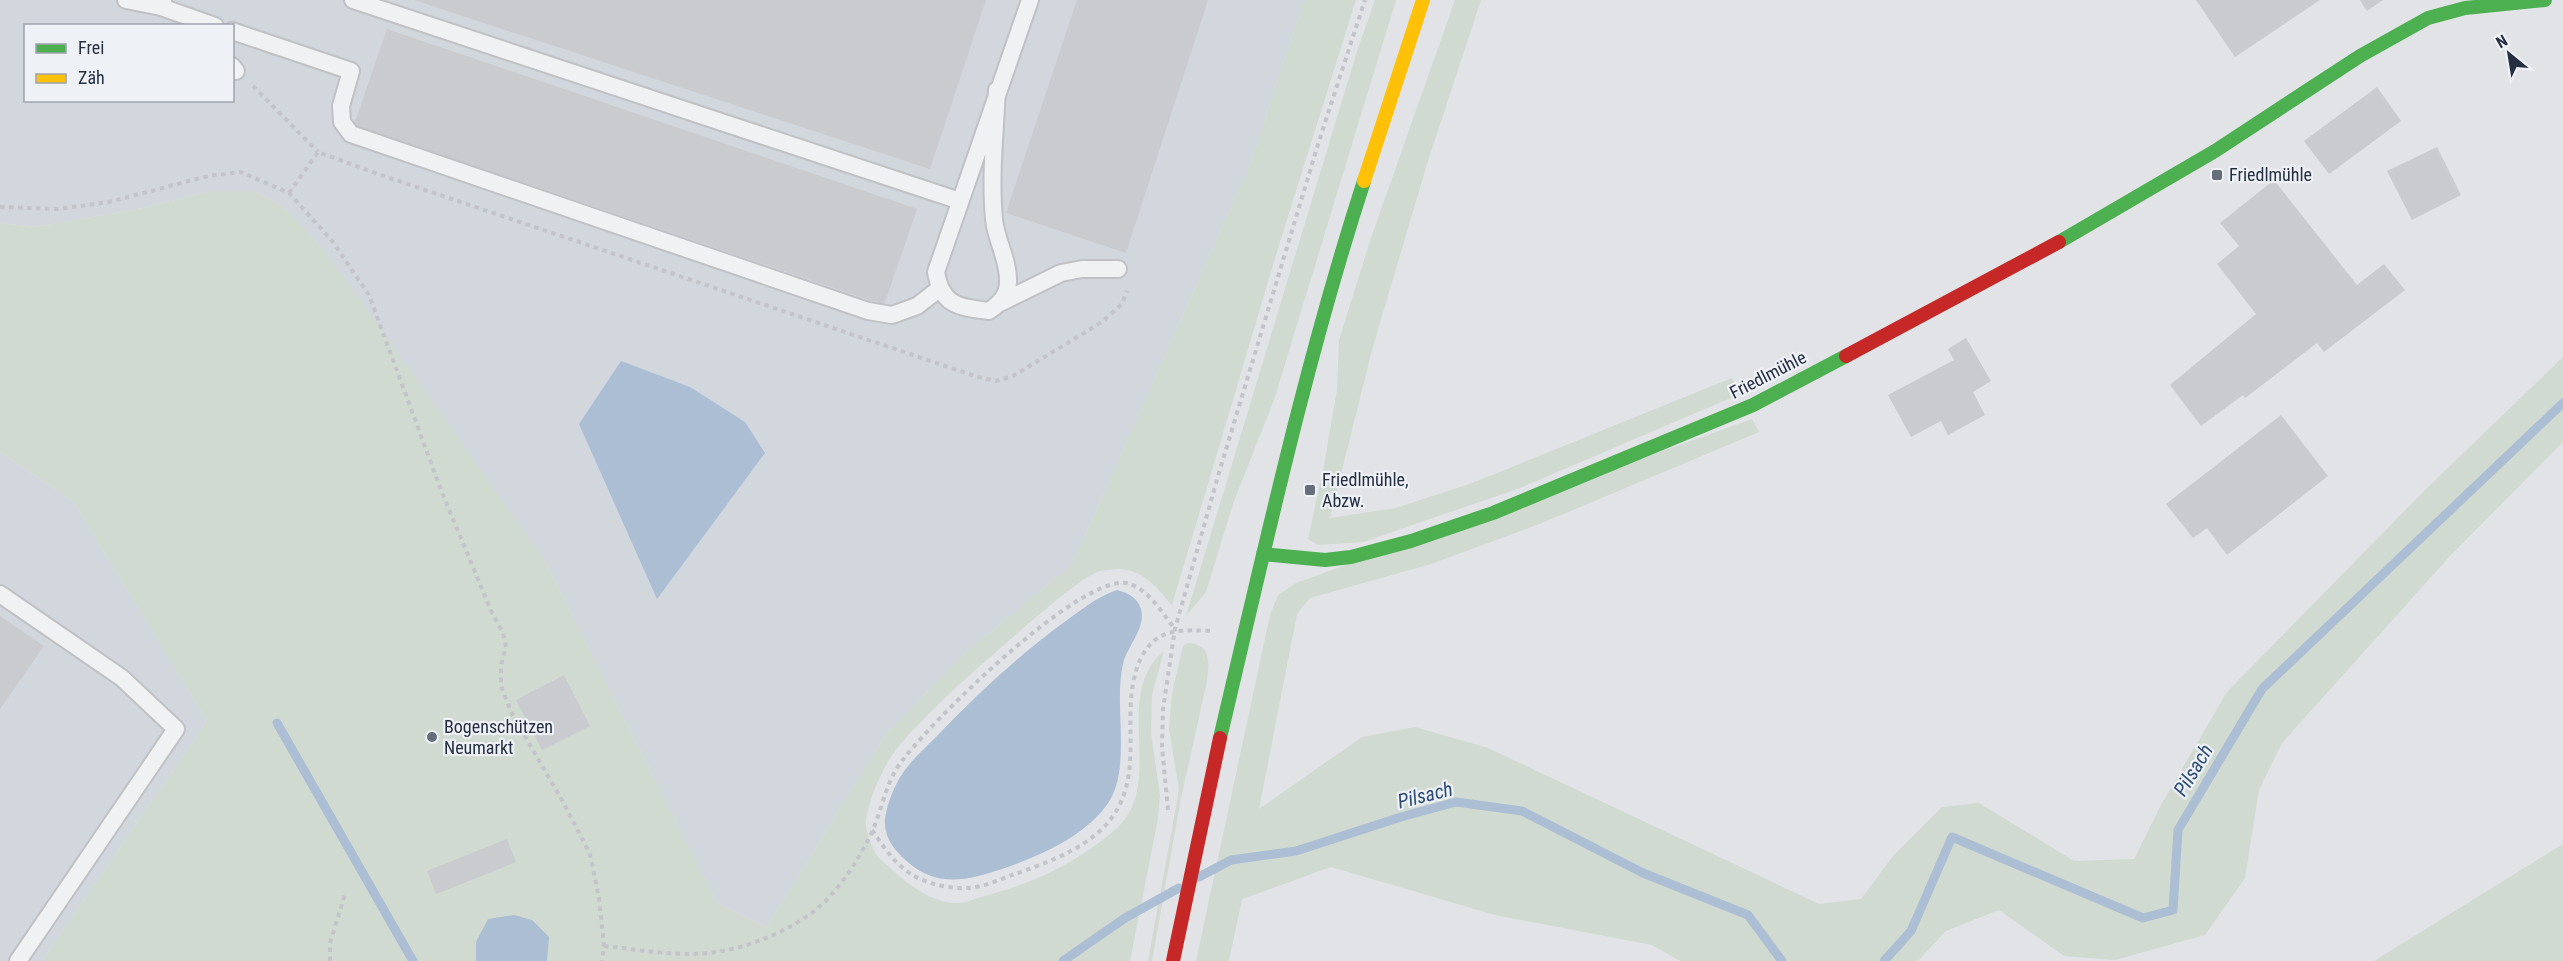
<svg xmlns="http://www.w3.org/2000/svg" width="2563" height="961" font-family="'Roboto Condensed',sans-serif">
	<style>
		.built { fill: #d2d6dd; fill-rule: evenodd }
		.green { fill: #d0dad1 }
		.water { fill: #acbed4 }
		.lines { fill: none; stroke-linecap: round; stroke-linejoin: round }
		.stream { stroke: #acbed4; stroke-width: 9 }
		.building { fill: #c9cbce }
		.lane-casing { stroke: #bfc1c4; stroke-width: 20 }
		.path { stroke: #c2c4c9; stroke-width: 4; stroke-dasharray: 4.5 4.5; stroke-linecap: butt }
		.lane { stroke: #f0f1f3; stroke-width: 16 }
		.fast { stroke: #4caf50; stroke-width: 14 }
		.slow { stroke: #ffc107; stroke-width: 14 }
		.jam { stroke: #c62828; stroke-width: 14 }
		.poi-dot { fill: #676e7b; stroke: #eef1f6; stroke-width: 2 }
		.labels { text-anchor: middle; stroke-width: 4.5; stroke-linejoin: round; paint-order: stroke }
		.poi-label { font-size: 18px; fill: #262f41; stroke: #eef1f6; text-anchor: start }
		.street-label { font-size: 18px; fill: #262f41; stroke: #eef1f6 }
		.water-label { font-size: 20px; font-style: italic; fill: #2d4c77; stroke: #eef1f6 }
	</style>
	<rect width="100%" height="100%" fill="#e1e3e6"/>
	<!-- built -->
	<path class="built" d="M0 0H1304L1251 162 1073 563 965 653 886 734 767 927 717 903 545 561 317 242 281 205 255 191H210L143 208 36 227 0 223ZM26 26H232V100H26Z
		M0 452 73 501 207 721 42 961H0Z"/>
	<!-- green -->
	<path class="green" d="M1304 0H1356L1279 245 1172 605C1158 589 1144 570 1120 569 1114 569 1103 570 1097 572 1078 581 1046 609 1029 623 985 662 937 701 899 746 883 765 871 794 866 818 864 826 871 846 876 854 879 859 885 863 889 867 908 884 932 904 959 903 966 903 974 899 981 897 1030 885 1077 863 1115 830 1168 784 1110 696 1164 651L1152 695 1151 733 1160 796 1157 824 1130 961H547L476 942V961H42L207 721 73 501 0 452V223L36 227 143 208 210 191H255L281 205 317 242 359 298 545 561 717 903 767 927 886 734 965 653 1073 563 1251 162Z
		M1375 0H1396L1274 400 1234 501 1206 592 1186 616 1358 48Z
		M1455 0H1481L1427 164 1372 350 1330 518 1396 508 1472 483 1732 378 1740 394 1520 488 1363 542 1318 545 1308 539 1324 465 1337 390 1339 340 1371 238Z
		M2563 357V442L2450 556 2282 743 2259 790 2245 878 2205 935 2115 960 2064 956 1999 910 1946 931 1918 961H1680L1652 945 1495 915 1331 867 1242 899 1229 961H1196L1270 615 1278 595 1296 583 1752 419 1759 432 1542 523 1431 564 1310 598 1297 614 1259 809 1362 737 1415 727 1488 748 1819 904 1861 899 1893 856 1942 807 1979 803 2074 861 2134 859 2161 805 2227 692 2428 487Z
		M1188 643C1212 645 1209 662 1207 681L1181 798 1152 961H1148L1179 790 1169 729 1172 693 1183 646Z
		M2563 844V961H2374Z"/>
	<!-- water -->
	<path class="water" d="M621 361 690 387 745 422 765 453 657 599 579 424Z
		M1117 590C1128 593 1137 597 1141 609 1146 629 1127 646 1123 664 1113 706 1133 771 1106 806 1082 838 1039 856 1002 869 969 880 938 888 909 863 893 850 881 834 886 813 888 803 892 792 897 783 905 766 922 751 935 738 975 696 1017 657 1063 623 1080 611 1096 597 1117 590Z
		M514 915 532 920 549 937 547 961H476V942L488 919Z"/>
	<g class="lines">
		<!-- stream -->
		<path class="stream" d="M277 723 413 961
			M1199 877 1231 860 1296 851 1401 817 1456 802 1522 811 1643 873 1748 915 1782 961
			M1063 961 1125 918 1179 888
			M1884 961 1911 931 1952 837 2143 918 2173 910 2178 830 2262 689 2563 403"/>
	</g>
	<!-- building -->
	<path class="building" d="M414 0H986L930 169Z
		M1077 0H1208L1126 253 1006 213Z
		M2196 0H2320L2235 57Z
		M2360 0H2383L2367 11Z
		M387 29 917 209 884 305 354 125Z
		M2377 87 2401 121 2329 174 2304 141Z
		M2437 147 2461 195 2412 220 2387 171Z
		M2274 180 2357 285 2384 264 2405 290 2324 352 2317 343 2245 398 2243 395 2201 426 2170 385 2256 314 2217 264 2239 246 2220 223Z
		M1966 338 1991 381 1973 392 1985 415 1948 435 1941 421 1911 437 1888 395 1954 360 1948 349Z
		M2281 415 2328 476 2227 555 2207 528 2193 538 2166 504Z
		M0 616 44 646 0 709Z
		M564 675 590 726 542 750 516 700Z
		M507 839 516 862 436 894 427 871Z"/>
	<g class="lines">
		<!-- lane casing -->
		<g class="lane-casing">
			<path id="lane" d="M126 0 161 7 163 0
				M353 0 960 201
				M161 7 215 26
				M232 31 351 71 341 106 342 122 351 134 868 311 892 315 917 306 939 289
				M232 66 236 71
				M997 90C995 133 990 176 994 219 996 241 1009 260 1008 282 1008 296 999 304 989 311 958 307 942 306 936 272L1030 0
				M1002 302 1061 273 1082 269H1118
				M0 594 122 678 176 729 18 961"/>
		</g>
		<!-- path -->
		<path class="path" d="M253 86 318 152
			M289 193 318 152 378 174 975 376 996 381 1013 376 1102 322 1122 304 1127 291
			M0 207 58 209 109 202 208 176 241 172 289 193 333 242 369 295 441 490 492 613 503 633 506 647 501 665V686L511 712 563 802 590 854 599 898 604 946 602 961
			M1168 810 1162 747 1163 709 1175 629 1218 476 1319 141 1365 0
			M872 830C886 850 897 868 920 879 934 885 952 889 969 888 983 887 999 880 1012 875 1050 862 1098 845 1118 808 1143 762 1119 708 1140 660 1156 626 1182 630 1214 631
			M604 946C633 949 662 954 690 954 732 954 775 938 809 915 836 896 858 861 872 832 881 812 885 787 897 768 921 730 1086 567 1130 584 1150 591 1162 613 1175 629
			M330 961V943L345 894"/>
		<!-- lane -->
		<use href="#lane" class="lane"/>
		<!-- fast -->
		<path class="fast" d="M2059 242 2215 151 2360 56 2428 18 2465 8 2545 0
			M1263 554 1325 560 1351 557 1411 541 1493 513 1753 405 1846 356
			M1220 738C1264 552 1305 363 1364 181"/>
		<!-- slow -->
		<path class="slow" d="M1364 181 1423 0"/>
		<!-- jam -->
		<path class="jam" d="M1846 356 2059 242
			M1173 961 1220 738"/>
	</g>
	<!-- markers -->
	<g class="poi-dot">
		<rect x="2211" y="169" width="12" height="12" rx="3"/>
		<rect x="1304" y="484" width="12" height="12" rx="3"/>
		<circle cx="432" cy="737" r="6"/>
	</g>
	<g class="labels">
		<!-- poi labels -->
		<g class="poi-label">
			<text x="2229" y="181">Friedlmühle</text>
			<text x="1322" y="486">Friedlmühle,<tspan x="1322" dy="21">Abzw.</tspan></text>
			<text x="444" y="733">Bogenschützen<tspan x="444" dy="21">Neumarkt</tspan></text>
		</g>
		<!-- street labels -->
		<g class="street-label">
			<text transform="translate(1768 375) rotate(-27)" y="6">Friedlmühle</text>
		</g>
		<!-- water labels -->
		<g class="water-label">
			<text transform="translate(2193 770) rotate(-59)" y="7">Pilsach</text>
			<text transform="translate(1425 795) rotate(-14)" y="7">Pilsach</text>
		</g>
	</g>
	<!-- legend -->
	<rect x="24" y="24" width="210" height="78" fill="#eef1f6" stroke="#9ea3ae" stroke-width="1.5"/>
	<rect x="36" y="44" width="30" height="9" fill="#4caf50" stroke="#9ea3ae" stroke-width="1.5"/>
	<text x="78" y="54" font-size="18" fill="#262f41">Frei</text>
	<rect x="36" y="74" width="30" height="9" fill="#ffc107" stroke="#9ea3ae" stroke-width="1.5"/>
	<text x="78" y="84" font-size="18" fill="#262f41">Zäh</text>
	<!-- north arrow -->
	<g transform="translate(2509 54) rotate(330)" stroke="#eef1f6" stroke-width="4.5" paint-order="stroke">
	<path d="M0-4.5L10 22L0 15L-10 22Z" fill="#262f41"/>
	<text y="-9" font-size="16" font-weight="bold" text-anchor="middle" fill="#262f41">N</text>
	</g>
</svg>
